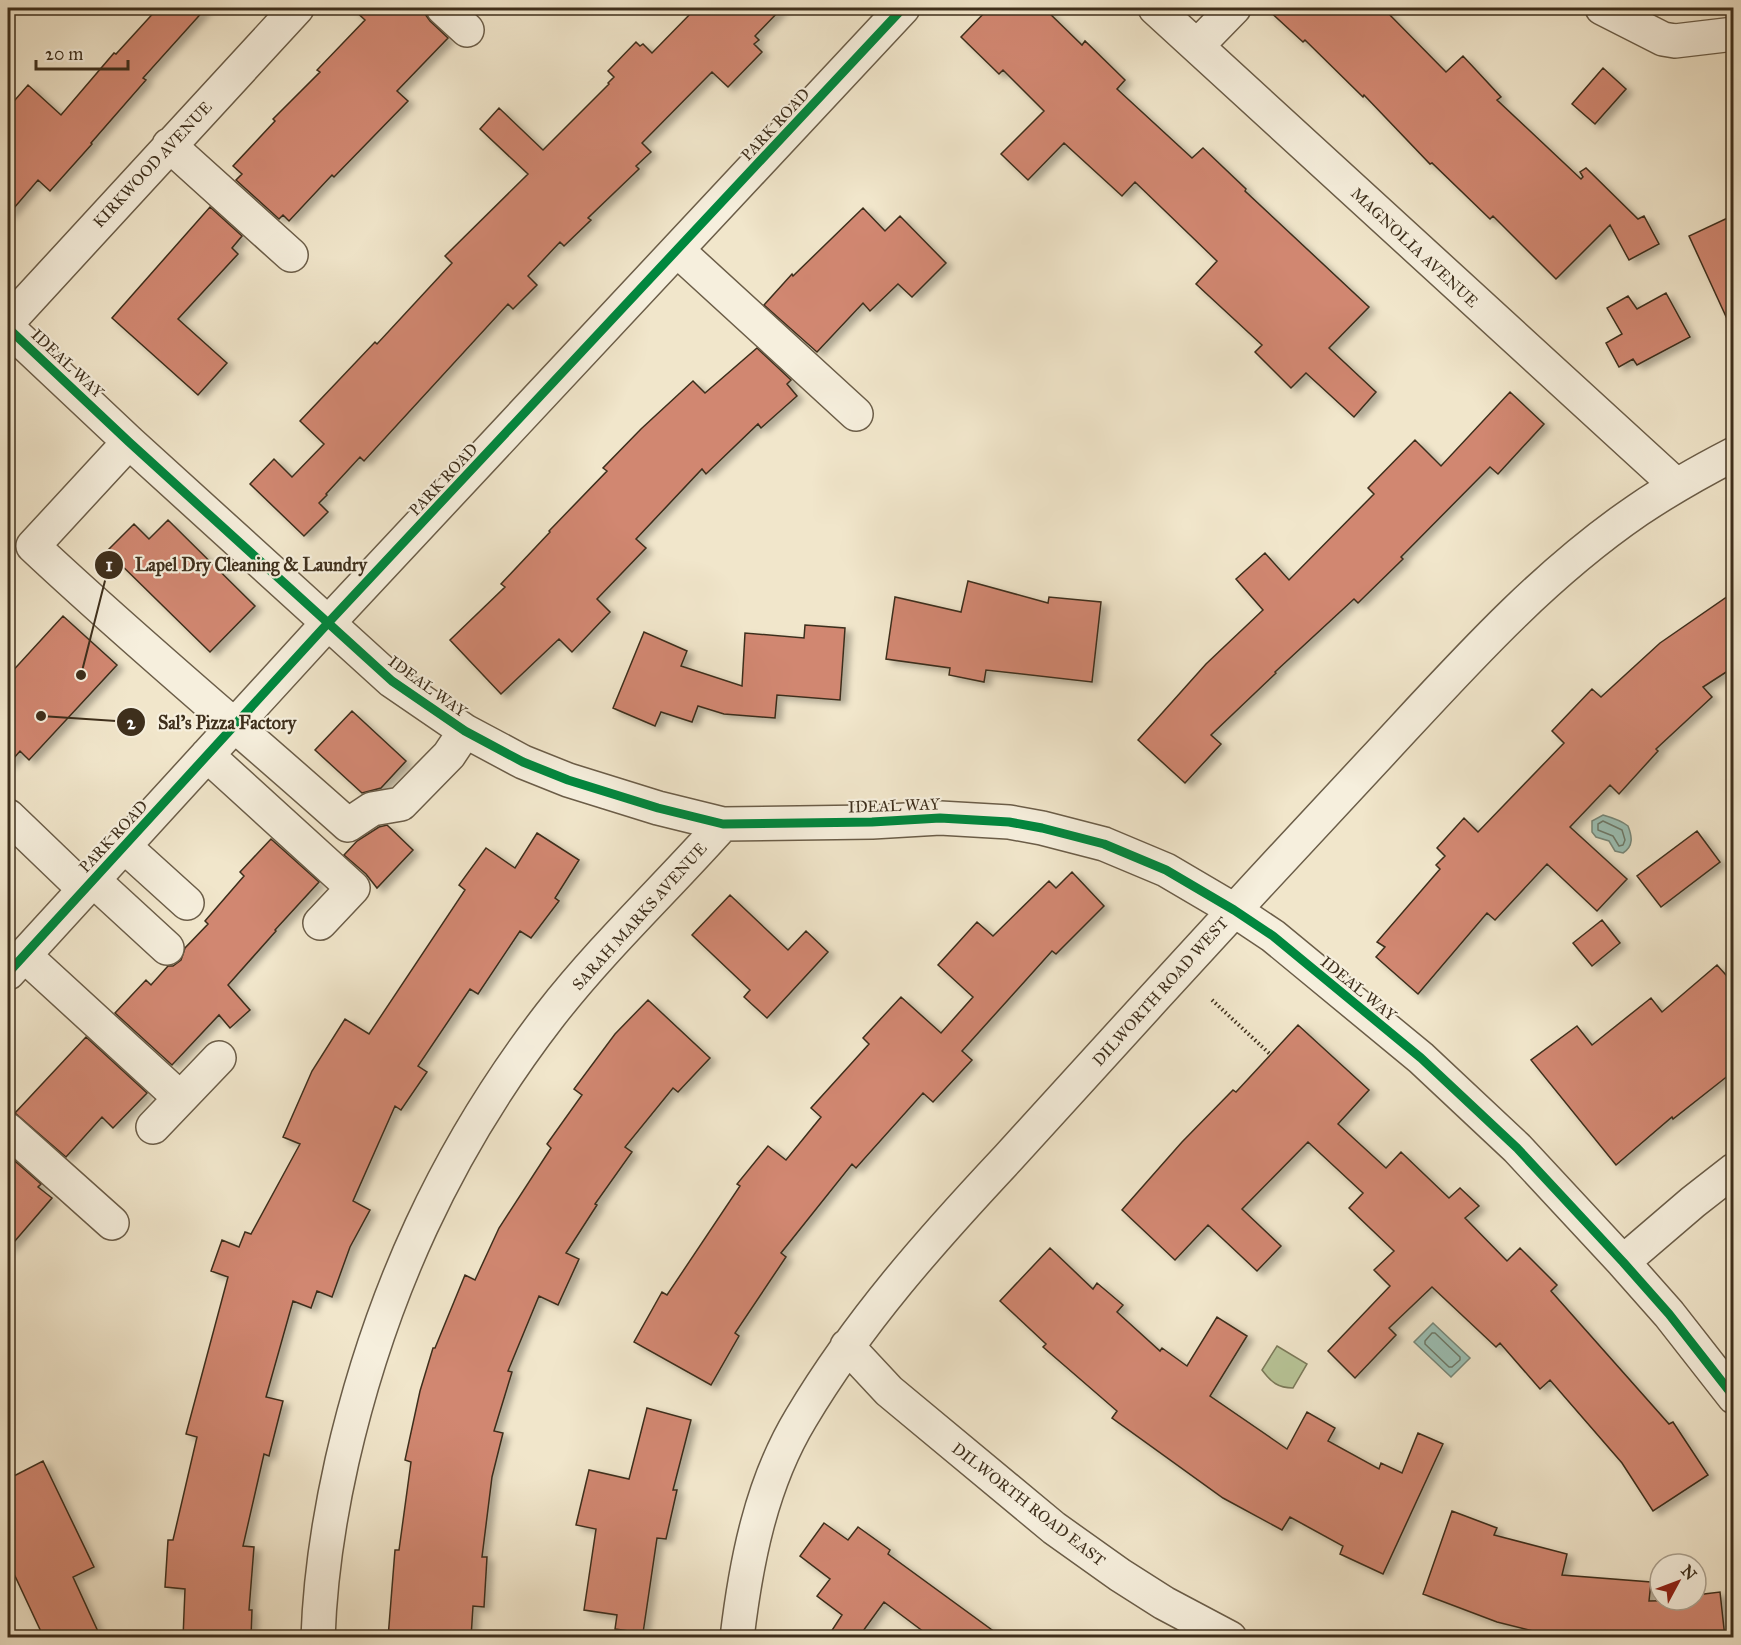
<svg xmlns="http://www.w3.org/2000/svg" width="1741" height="1645" font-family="'IM FELL Great Primer',serif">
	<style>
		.green { fill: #b8c598; stroke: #7b7a5a; stroke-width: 1.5 }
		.water { fill: #9bc0b5; stroke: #768678; stroke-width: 1.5 }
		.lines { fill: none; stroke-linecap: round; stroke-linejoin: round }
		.shore { stroke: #6c7868; stroke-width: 1.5 }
		.building { fill: #d18771; stroke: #3e2f1c; stroke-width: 1.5; filter: url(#shadow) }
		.minor-casing { stroke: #6b5d48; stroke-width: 36 }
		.path { stroke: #3e2f1c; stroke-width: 4; stroke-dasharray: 1.5 3; stroke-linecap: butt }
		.minor { stroke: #f6efdd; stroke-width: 33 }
		.cycleway-casing { stroke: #f6efdd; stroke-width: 13 }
		.cycleway { stroke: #00873e; stroke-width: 9 }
		.labels { text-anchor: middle; stroke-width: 4.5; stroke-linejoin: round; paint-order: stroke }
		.street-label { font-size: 16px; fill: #3e2f1c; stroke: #f6efdd }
		.leader { fill: none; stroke: #3e2f1c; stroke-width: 2 }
		.callout-dot { fill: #3e2f1c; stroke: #f6efdd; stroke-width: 2 }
		.mark-label { font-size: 18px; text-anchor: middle; font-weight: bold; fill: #fff }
		.callout-label { font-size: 18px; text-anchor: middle; font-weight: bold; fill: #3e2f1c; stroke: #f6efdd; stroke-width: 4.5; stroke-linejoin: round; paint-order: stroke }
	</style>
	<defs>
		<filter id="shadow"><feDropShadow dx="6" dy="4" stdDeviation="3" flood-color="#0004"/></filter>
	</defs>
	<rect width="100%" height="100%" fill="#f1e6cb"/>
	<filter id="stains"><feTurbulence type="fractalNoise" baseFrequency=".00333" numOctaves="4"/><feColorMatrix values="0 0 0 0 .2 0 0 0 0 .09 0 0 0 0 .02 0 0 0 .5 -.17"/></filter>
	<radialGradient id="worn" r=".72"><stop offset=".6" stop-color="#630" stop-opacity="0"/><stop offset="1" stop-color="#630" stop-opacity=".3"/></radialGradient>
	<!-- green -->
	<path class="green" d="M1277 1346 1307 1364 1293 1388C1278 1388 1271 1382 1262 1370Z"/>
	<!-- water -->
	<path class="water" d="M1603 815C1610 817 1622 821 1628 826 1632 836 1634 846 1623 853L1615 851 1609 841 1596 837 1592 832V821Z
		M1433 1323 1470 1358 1451 1377 1414 1342Z"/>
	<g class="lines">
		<!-- shore -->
		<path class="shore" d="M1603 821 1622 830 1625 840 1623 845 1619 846 1613 836 1598 830V824Z
			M1432 1333H1435L1460 1357V1360L1452 1367H1449L1425 1344V1341Z"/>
	</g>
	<!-- building -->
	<path class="building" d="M158 8H206L143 78 146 80 91 143 92 144 50 191 38 180 8 215V108L28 85 61 115 114 53 116 54Z
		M352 8H425V14L430 21 448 38 397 91 408 101 334 177 332 175 289 221 283 215 279 219 236 180 242 174 233 166 275 121 273 119 320 72 317 70 365 20Z
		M696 8H782L755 36 759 40 754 44 762 52 728 87 712 72 642 143 651 152 636 166 639 169 588 218 591 220 564 246 560 242 528 276 537 285 513 309 508 304 364 461 360 457 326 494 327 495 319 503 328 512 304 536 250 484 274 459 292 477 324 444 300 421 375 342 377 344 452 263 445 256 528 174 480 129 499 108 543 150 609 84 608 83 614 77 608 71 636 42 640 46 643 44 652 53Z
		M989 8H1044L1082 45 1085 41 1125 80 1117 89 1192 158 1203 148 1246 189 1245 191 1369 307 1329 348 1376 392 1354 417 1306 373 1291 388 1255 352 1262 345 1196 284 1217 261 1135 182 1122 196 1064 143 1028 180 1001 154 1044 111 1003 70 999 74 961 37Z
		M1266 8H1383L1446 72 1463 56 1501 97 1497 100 1581 179 1583 177 1580 172 1586 168 1638 219 1644 216 1659 244 1629 260 1610 225 1556 279 1493 216 1490 219 1432 163 1430 164 1364 95 1363 97 1305 40 1303 42Z
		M1603 68 1626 89 1595 124 1572 104Z
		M210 207 242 236 232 248 238 254 178 319 227 363 198 395 112 318Z
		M863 208 885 231 900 216 946 263 912 297 898 284 870 311 863 303 817 352 764 305 792 274 793 276Z
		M1734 215V334L1689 236Z
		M1666 293 1690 337 1637 365 1633 359 1619 367 1606 343 1622 334 1607 308 1628 296 1637 309Z
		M757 348 791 380 787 384 797 396 761 428 758 424 706 474 702 469 636 539 646 548 597 599 610 612 572 652 559 639 501 694 450 640 505 587 501 584 550 532 549 531 607 471 603 468 641 429 693 381 705 393Z
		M1510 392 1544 424 1498 474 1490 467 1401 557 1403 559 1358 603 1354 599 1275 672 1276 673 1211 735 1221 744 1185 783 1138 740 1206 664 1263 610 1236 579 1265 553 1289 580 1374 494 1368 488 1415 440 1441 466Z
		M168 520 255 606 210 652 107 551 134 524 149 539Z
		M968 581 1048 603 1049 597 1101 602 1092 682 986 670 984 682 949 675 950 668 886 659 895 597 961 612Z
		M1734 592V667L1703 687 1712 697 1656 749 1658 751 1619 794 1610 785 1570 827 1627 879 1597 911 1547 864 1495 920 1487 913 1418 994 1376 957 1385 947 1377 942 1440 869 1436 865 1445 856 1437 848 1464 818 1478 832 1564 743 1552 731 1592 689 1601 697 1660 643Z
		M63 616 117 665 29 760 20 751 8 765V676Z
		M805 625 845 628 840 700 777 695 775 718 724 714 698 706 692 722 661 712 655 726 613 708 644 632 687 651 681 666 742 686 745 633 804 638Z
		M352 711 406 761 381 788 362 793 315 750Z
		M387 825 413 850 377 888 366 874 344 855 357 841 379 827Z
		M1697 831 1720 862 1661 907 1637 876Z
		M537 833 579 860 555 898 559 901 531 938 520 931 478 994 470 989 418 1066 427 1072 401 1110 395 1106 353 1201 370 1210 350 1247 332 1297 317 1291 311 1308 293 1301 266 1397 283 1401 269 1456 264 1454 243 1546 254 1547 249 1610H252L251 1638H183L185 1589 165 1587 168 1540H173L197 1437 186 1434 228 1277 211 1271 222 1240 239 1247 245 1232 251 1234 300 1144 283 1137 312 1071 345 1019 369 1034 465 890 459 885 486 848 515 868Z
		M271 839 319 882 275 930 276 931 228 985 250 1010 230 1028 219 1015 172 1065 115 1013 146 980 151 985 168 966H173L181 960 185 948 208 924 205 921 244 876 240 872Z
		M1072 872 1104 906 1056 954 1052 951 962 1051 972 1060 933 1102 923 1093 856 1168 852 1164 781 1253 786 1257 735 1333 739 1336 711 1385 634 1342 662 1292 667 1295 740 1186 737 1184 768 1146 786 1160 821 1117 811 1108 869 1044 863 1038 901 997 941 1033 973 997 938 965 977 922 993 936 1049 881 1056 888Z
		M730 895 788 950 806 931 828 952 767 1018 744 997 750 990 692 935Z
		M1602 920 1620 943 1592 966 1573 943Z
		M1717 965 1734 984V1071L1673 1119 1672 1117 1616 1165 1531 1060 1577 1026 1592 1045 1651 998 1662 1012Z
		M648 1000 710 1058 678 1092 673 1088 625 1147 632 1152 595 1204 597 1205 566 1253 579 1259 558 1305 539 1296 508 1371 512 1372 494 1431 503 1433 492 1477 482 1557H487L484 1607 473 1606 471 1638H388L395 1550H399L411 1462 405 1460 420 1391 433 1348H435L465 1275 475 1280 499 1228 551 1148 547 1144 582 1095 574 1089 615 1034Z
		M1298 1025 1369 1090 1338 1124 1386 1168 1401 1152 1449 1198 1460 1188 1479 1206 1465 1218 1507 1261 1520 1248 1557 1285 1551 1291 1669 1424 1673 1422 1708 1475 1653 1511 1622 1463 1550 1380 1540 1389 1500 1343 1496 1347 1432 1287 1389 1328 1396 1335 1355 1378 1328 1351 1390 1286 1374 1270 1394 1251 1349 1208 1363 1193 1308 1142 1242 1209 1281 1246 1257 1271 1208 1225 1175 1260 1122 1210 1182 1142 1233 1090 1236 1092Z
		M86 1037 147 1093 113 1128 102 1117 66 1157 15 1113Z
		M8 1155 41 1184 38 1187 52 1198 8 1249Z
		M1050 1248 1093 1289 1097 1283 1123 1305 1117 1312 1160 1351 1162 1348 1187 1366 1217 1317 1247 1336 1210 1396 1287 1449 1307 1412 1335 1428 1328 1441 1379 1469 1381 1463 1402 1473 1418 1433 1443 1444 1383 1574 1340 1554 1343 1546 1290 1517 1282 1530 1223 1498 1112 1418 1117 1411 1043 1347 1046 1344 1000 1301Z
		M647 1408 691 1420 673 1490H677L666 1539 657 1538 643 1633 615 1629 617 1615 584 1610 596 1529 576 1525 589 1470 629 1479Z
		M43 1461 94 1567 73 1577 101 1638H44L8 1561V1479Z
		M1452 1511 1497 1528 1494 1535 1567 1554 1562 1575 1651 1582 1649 1601 1696 1600V1595L1720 1592 1725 1638H1561L1497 1622 1423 1594Z
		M824 1523 848 1540 858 1527 890 1550 888 1554 1003 1638H932L884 1602 858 1638H827L842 1615 817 1596 830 1579 800 1556Z"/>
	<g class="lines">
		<!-- minor casing -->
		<g class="minor-casing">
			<path id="minor" d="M443 8 467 30
				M1155 8 1676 485
				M1602 8 1663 39 1675 41 1734 34
				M1197 46 1234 8
				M169 145 291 255
				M677 250 856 414
				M8 322 297 8
				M8 328 129 442 392 681 465 731 523 762 568 780 658 808 723 824 872 822 940 818 1009 822 1042 828 1104 844 1166 870 1234 910 1273 936 1421 1058 1517 1148 1623 1262 1669 1314 1734 1397
				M129 442 33 546C135 642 243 731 348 825L372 809 401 804 449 755 465 731
				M207 755 353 888 320 923
				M8 816 84 889
				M124 846 187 903
				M93 880 167 948
				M24 955 180 1098
				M8 973 328 623 903 8
				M153 1127 219 1058
				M8 1130 112 1223
				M1623 1262 1693 1202 1734 1170
				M847 1346 889 1391 1054 1528 1120 1575 1164 1603 1230 1638
				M318 1638C320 1578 329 1519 342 1461 380 1295 446 1150 550 1015 603 947 666 888 723 824
				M737 1638C746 1562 761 1484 801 1418 858 1322 932 1239 1008 1158 1056 1105 1104 1052 1152 1000 1225 920 1299 840 1373 761 1456 672 1537 579 1638 510 1669 489 1701 471 1734 454"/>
		</g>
		<!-- path -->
		<path class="path" d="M1212 1000 1271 1055"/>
		<!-- minor -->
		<use href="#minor" class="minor"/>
		<!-- cycleway casing -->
		<g class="cycleway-casing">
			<path id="cycleway" d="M8 328 129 442 392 681 465 731 523 762 568 780 658 808 723 824 872 822 940 818 1009 822 1042 828 1104 844 1166 870 1234 910 1273 936 1421 1058 1517 1148 1623 1262 1669 1314 1734 1397
				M8 973 328 623 903 8"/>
		</g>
		<!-- cycleway -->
		<use href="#cycleway" class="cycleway"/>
	</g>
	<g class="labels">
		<!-- street labels -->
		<g class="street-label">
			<text transform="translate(775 124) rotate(-47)" y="6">PARK ROAD</text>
			<text transform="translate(152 164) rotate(-47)" y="6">KIRKWOOD AVENUE</text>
			<text transform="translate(1415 247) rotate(43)" y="6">MAGNOLIA AVENUE</text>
			<text transform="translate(68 363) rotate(43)" y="6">IDEAL WAY</text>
			<text transform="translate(443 479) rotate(-47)" y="6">PARK ROAD</text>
			<text transform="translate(428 686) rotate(36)" y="6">IDEAL WAY</text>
			<text transform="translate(894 805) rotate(-2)" y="6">IDEAL WAY</text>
			<text transform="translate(113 836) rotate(-47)" y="6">PARK ROAD</text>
			<text transform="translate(639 916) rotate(-48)" y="6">SARAH MARKS AVENUE</text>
			<text transform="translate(1359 988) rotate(39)" y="6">IDEAL WAY</text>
			<text transform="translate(1160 991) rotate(-48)" y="6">DILWORTH ROAD WEST</text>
			<text transform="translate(1029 1504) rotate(38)" y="6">DILWORTH ROAD EAST</text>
		</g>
	</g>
	<!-- callouts -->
	<path class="leader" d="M81 675L109 565M41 716L131 722"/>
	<g class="callout-dot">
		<circle cx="81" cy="675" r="6"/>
		<circle cx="41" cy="716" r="6"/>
		<circle cx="109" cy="565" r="15"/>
		<circle cx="131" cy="722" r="15"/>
	</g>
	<g class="mark-label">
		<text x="109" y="571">1</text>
		<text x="131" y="729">2</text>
	</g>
	<g class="callout-label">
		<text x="251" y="571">Lapel Dry Cleaning &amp; Laundry</text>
		<text x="227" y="729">Sal's Pizza Factory</text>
	</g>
	<!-- margin -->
	<rect width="1741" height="1645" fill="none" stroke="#f1e6cb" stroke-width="30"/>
	<rect x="9" y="9" width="1723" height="1627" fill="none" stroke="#3e2f1c" stroke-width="3"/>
	<rect x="15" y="15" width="1711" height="1615" fill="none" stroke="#3e2f1c" stroke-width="1.5"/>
	<!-- north arrow -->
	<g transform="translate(1678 1582) rotate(49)"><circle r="28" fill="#f6efdd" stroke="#aca290" stroke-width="1.5"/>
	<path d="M0-4.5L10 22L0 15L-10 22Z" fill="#8f2418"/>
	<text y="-9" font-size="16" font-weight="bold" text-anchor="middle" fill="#3e2f1c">N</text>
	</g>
	<!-- scale -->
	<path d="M36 60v9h92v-9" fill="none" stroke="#3e2f1c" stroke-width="3"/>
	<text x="45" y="60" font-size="18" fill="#3e2f1c" stroke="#f6efdd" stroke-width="4.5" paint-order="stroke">20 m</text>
	<rect width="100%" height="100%" filter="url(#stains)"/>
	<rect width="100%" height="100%" fill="url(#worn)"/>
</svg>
